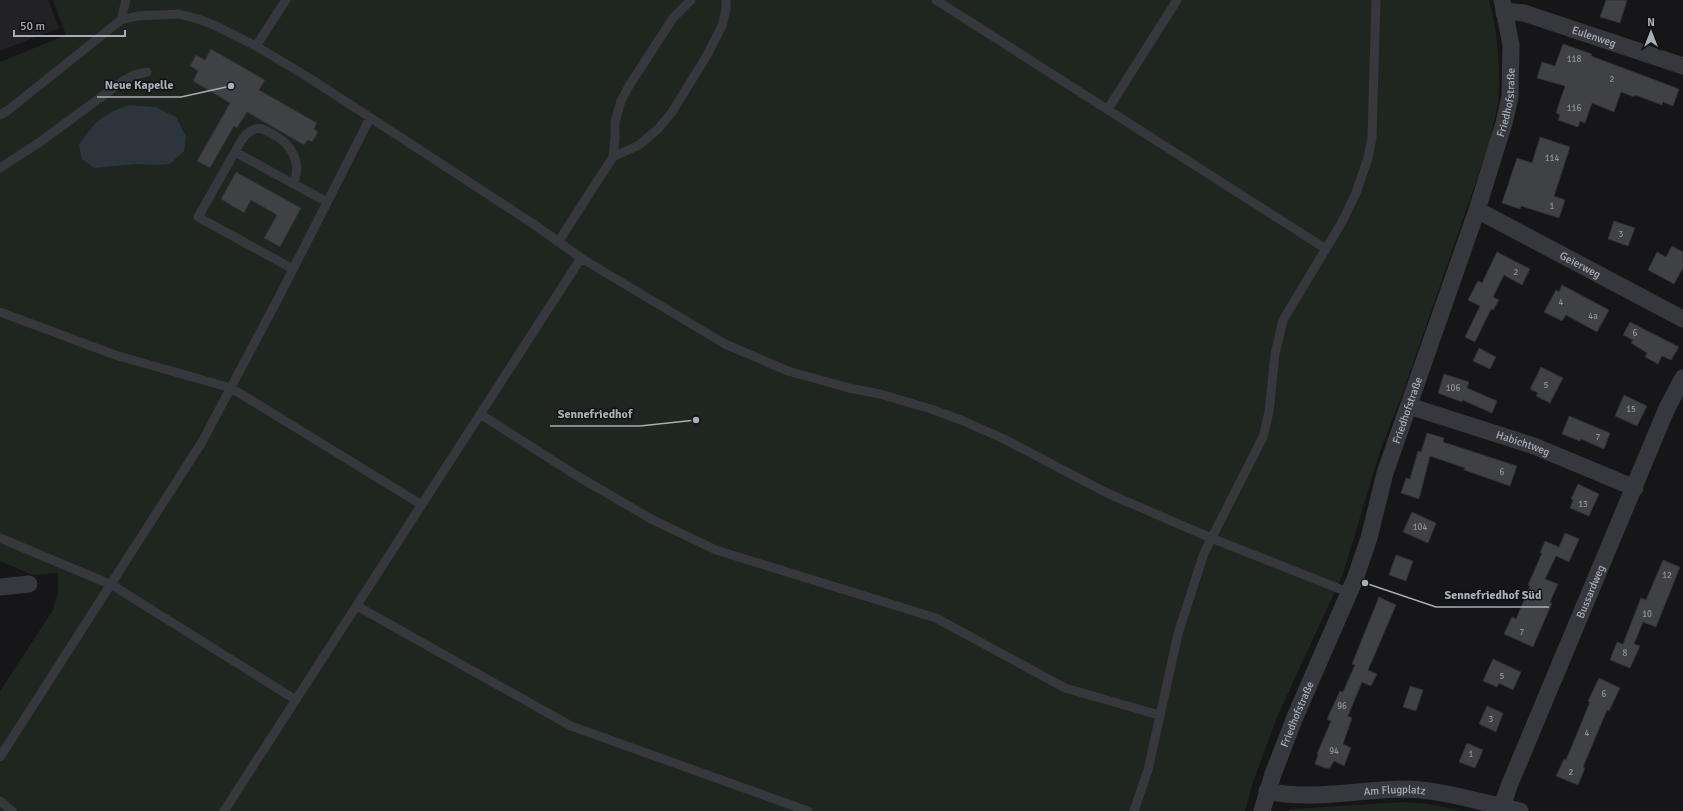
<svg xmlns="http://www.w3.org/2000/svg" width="1683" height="811" font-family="Signika,sans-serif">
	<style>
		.built { fill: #222225 }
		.green { fill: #1e261f }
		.water { fill: #2c353c }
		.building { fill: #404145; stroke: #303034 }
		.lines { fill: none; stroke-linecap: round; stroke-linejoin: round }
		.lane { stroke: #37383d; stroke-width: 9 }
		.street { stroke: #37383d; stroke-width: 17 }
		.labels { text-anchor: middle; stroke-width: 3; stroke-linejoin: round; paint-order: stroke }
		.number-label { font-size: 9px; fill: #8e929b }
		.street-label { font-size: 11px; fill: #a8adb8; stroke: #111113 }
		.leader { fill: none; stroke: #a8adb8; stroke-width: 1.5 }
		.callout-dot { fill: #a8adb8; stroke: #111113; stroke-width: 1.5 }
		.callout-label { font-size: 12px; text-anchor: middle; font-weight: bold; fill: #a8adb8; stroke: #111113; stroke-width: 3; stroke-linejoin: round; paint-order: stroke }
	</style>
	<rect width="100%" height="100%" fill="#161618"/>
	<!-- built -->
	<path class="built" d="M0 0H48L59 28 0 51Z"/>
	<!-- green -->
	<path class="green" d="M53 0H1489C1498 33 1501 68 1498 102 1496 116 1492 130 1489 144L1404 390 1380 451 1343 574 1277 717 1252 785 1245 811H0V691L53 610 58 592V573L32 575 0 561V62L66 35Z
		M1403 802 1429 804 1461 811H1287L1293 809Z"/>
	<!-- water -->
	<path class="water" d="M129 105 155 107 176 117 186 137 184 151 170 164 155 165 136 164 94 168 82 159 79 145C94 122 103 114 129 105Z"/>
	<!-- building -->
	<path class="building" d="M1606 0H1627L1620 23 1600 17Z
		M1563 44 1592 54 1591 56 1679 89 1673 106 1663 102 1662 105 1635 95 1634 97 1621 92 1614 112 1592 103 1585 123 1580 121 1578 127 1558 120 1560 115 1556 113 1565 86 1537 78 1542 62 1555 66Z
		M211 49 265 80 259 90 317 123 314 129 318 132 312 142 308 140 304 145 247 112 237 128 234 126 210 168 197 161 230 103 193 81 198 71 190 66 196 55 205 60Z
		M1540 137 1570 147 1554 196 1565 200 1559 218 1521 206 1520 209 1502 203 1517 158 1532 163Z
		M236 172 301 208 280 247 264 238 277 215 251 200 244 213 221 199Z
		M1614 221 1635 228 1628 246 1608 239Z
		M1672 246 1683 252V268L1674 284 1648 270 1657 252 1666 257Z
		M1497 252 1530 269 1522 285 1504 275 1493 297 1499 300 1493 310 1491 309 1475 342 1465 337 1480 306 1468 300 1478 281 1482 283Z
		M1562 285 1609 310 1597 332 1566 315 1562 321 1544 312 1556 290 1559 292Z
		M1630 322 1679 347 1671 360 1662 356 1658 364 1645 357 1647 353 1631 343 1633 340 1623 335Z
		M1479 348 1496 357 1490 369 1473 361Z
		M1541 367 1563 378 1550 403 1536 396 1538 393 1530 389Z
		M1444 374 1469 382 1467 388 1497 401 1492 413 1462 400V402L1438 393Z
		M1624 395 1647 406 1637 426 1615 416Z
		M1569 416 1610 433 1604 449 1581 439 1580 441 1562 434Z
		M1427 433 1444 438 1443 442 1517 466 1510 486 1464 470 1465 468 1430 456 1419 499 1401 493 1406 478 1410 479 1418 451 1421 452Z
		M1578 484 1599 494 1589 516 1570 508 1573 500 1571 499Z
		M1412 512 1436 523 1428 543 1403 532Z
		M1565 533 1579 539 1569 562 1556 556 1545 579 1558 584 1550 602 1552 603 1533 647 1504 634 1512 617 1516 619 1530 586 1528 585 1542 553H1540L1545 541 1559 547Z
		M1396 555 1413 561 1406 581 1389 575Z
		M1663 560 1680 567 1656 627 1643 622 1634 644 1640 646 1630 668 1610 660 1617 642 1623 644 1641 598 1646 600Z
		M1379 597 1396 605 1368 670 1377 674 1371 686 1362 682 1348 716 1352 718 1343 744 1351 748 1344 766 1334 761 1330 768H1325L1315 764 1318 755 1317 754 1331 721 1327 719 1340 691 1343 692 1355 665 1352 664Z
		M1493 659 1521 672 1513 690 1499 683 1497 687 1483 681Z
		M1599 678 1620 688 1609 711 1607 710 1583 767 1585 768 1578 785 1556 776 1564 759 1566 760 1590 702 1588 701Z
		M1410 686 1423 690 1416 711 1403 707Z
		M1487 706 1503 713 1496 732 1479 724Z
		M1467 743 1483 750 1475 768 1459 762Z"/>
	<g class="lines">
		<!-- lane -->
		<path class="lane" d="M936 0 1326 249
			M121 20 126 0
			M256 46 286 0
			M1108 109 1177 0
			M0 115 7 111 121 20 137 16 179 14 198 19 214 25 256 46 311 79 535 225 581 258 725 344 788 371 849 388 880 394 931 409 961 420 1004 439 1107 493 1211 538 1350 593
			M235 152C239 144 245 132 255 129 261 127 267 131 272 134 291 143 303 163 293 184
			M613 157 615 137V122L621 101 629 86 673 18 691 0
			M0 168 40 142 123 81 134 75 147 72
			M558 242 613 157 639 145 658 129 672 112 706 57 722 26 726 9V0
			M293 269 198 217 235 152 327 202
			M0 312 115 355 231 388 422 505
			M480 414 574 474 653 520 716 550 936 618 1065 688 1159 715
			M0 538 112 585 296 700
			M357 606 571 726 808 811
			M0 757 202 442 283 289 370 118
			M0 801 12 811
			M224 811 581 258
			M1134 811 1148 770 1178 634 1204 553 1263 437 1269 412 1275 354 1283 320 1342 222 1356 193 1368 158 1372 138 1376 0"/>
		<!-- street -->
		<g class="street">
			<path id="s1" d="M1504 13 1513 12 1524 13 1683 66"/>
			<path id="s2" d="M1477 210 1683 319"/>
			<path id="s3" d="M1409 406 1534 446 1635 488"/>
			<path d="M0 587 29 584"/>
			<path id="s4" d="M1267 791C1312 801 1361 789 1406 789 1442 790 1484 803 1520 811"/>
			<path id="s5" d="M1502 807 1509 786 1667 408 1683 378"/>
			<path id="s6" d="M1262 811 1273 774 1295 717 1355 579 1369 538 1385 473 1477 210 1504 123 1510 97 1511 45 1502 0"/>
		</g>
	</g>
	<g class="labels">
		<!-- number labels -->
		<g class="number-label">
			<text x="1574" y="62">118</text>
			<text x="1612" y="82">2</text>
			<text x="1574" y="111">116</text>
			<text x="1552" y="161">114</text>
			<text x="1552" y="209">1</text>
			<text x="1621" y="237">3</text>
			<text x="1516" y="275">2</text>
			<text x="1561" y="305">4</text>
			<text x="1593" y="319">4a</text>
			<text x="1635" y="336">6</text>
			<text x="1546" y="388">5</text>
			<text x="1453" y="391">106</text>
			<text x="1631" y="412">15</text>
			<text x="1598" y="440">7</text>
			<text x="1502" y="475">6</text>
			<text x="1583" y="507">13</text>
			<text x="1420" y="530">104</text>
			<text x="1667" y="578">12</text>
			<text x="1647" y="617">10</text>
			<text x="1522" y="635">7</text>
			<text x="1625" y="656">8</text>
			<text x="1502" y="679">5</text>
			<text x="1604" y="697">6</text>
			<text x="1342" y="709">96</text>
			<text x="1491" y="722">3</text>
			<text x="1587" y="736">4</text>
			<text x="1334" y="754">94</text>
			<text x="1471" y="757">1</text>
			<text x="1571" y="775">2</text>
		</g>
		<!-- street labels -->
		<g class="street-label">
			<text dy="4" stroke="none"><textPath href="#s1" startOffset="94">Eulenweg</textPath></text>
			<text dy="4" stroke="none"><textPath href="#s6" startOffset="751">Friedhofstraße</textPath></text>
			<text dy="4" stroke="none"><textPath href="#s2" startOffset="117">Geierweg</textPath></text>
			<text dy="4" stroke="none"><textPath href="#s6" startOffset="427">Friedhofstraße</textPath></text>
			<text dy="4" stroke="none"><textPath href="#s3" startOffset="120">Habichtweg</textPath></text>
			<text dy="4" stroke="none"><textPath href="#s5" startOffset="233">Bussardweg</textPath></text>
			<text dy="4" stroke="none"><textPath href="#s6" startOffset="103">Friedhofstraße</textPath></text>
			<text dy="4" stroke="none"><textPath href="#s4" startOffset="128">Am Flugplatz</textPath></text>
		</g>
	</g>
	<!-- callouts -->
	<path class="leader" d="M231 86L181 97H97M696 420L640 426H550M1365 583L1436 607H1549"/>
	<g class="callout-dot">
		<circle cx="231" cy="86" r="4"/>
		<circle cx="696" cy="420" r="4"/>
		<circle cx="1365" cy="583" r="4"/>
	</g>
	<g class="callout-label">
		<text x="139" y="89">Neue Kapelle</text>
		<text x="595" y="418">Sennefriedhof</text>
		<text x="1493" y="599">Sennefriedhof Süd</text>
	</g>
	<!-- north arrow -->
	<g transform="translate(1651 32)" stroke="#111113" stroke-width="3" paint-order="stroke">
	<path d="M0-3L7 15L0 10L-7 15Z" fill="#a8adb8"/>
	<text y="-6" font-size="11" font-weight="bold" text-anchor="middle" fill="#a8adb8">N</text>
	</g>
	<!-- scale -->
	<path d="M14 30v6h111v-6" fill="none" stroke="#a8adb8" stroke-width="2"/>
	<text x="20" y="30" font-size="12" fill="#a8adb8" stroke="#111113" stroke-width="3" paint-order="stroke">50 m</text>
</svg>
